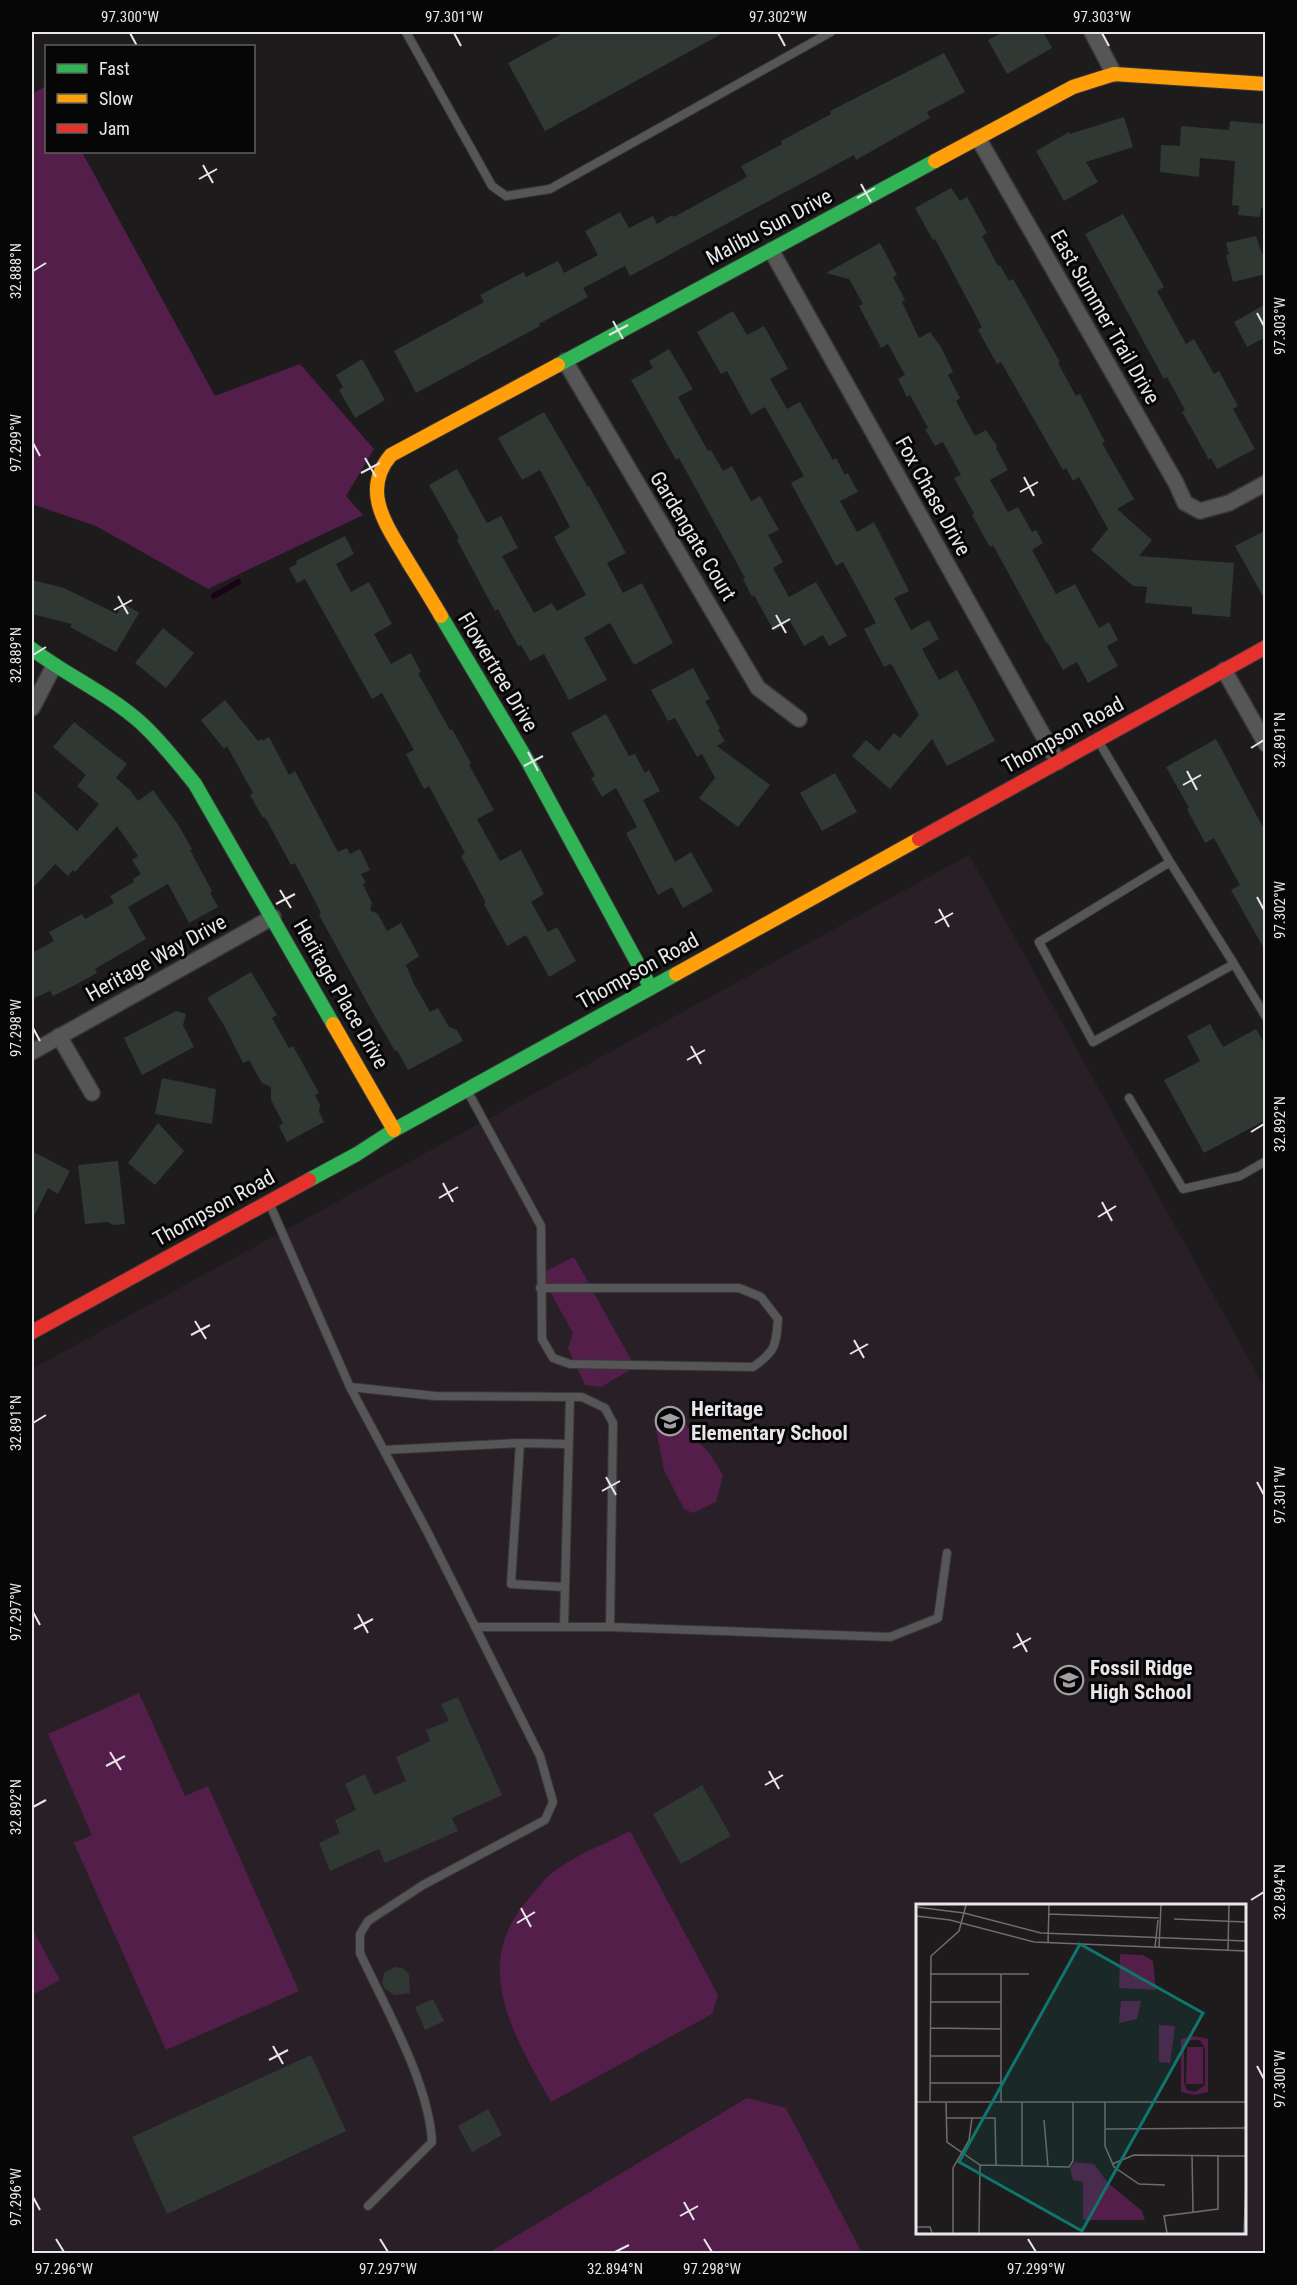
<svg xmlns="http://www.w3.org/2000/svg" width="1297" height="2285" font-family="'Roboto Condensed',sans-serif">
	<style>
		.built { fill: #282026; fill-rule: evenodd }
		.green { fill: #541e4b }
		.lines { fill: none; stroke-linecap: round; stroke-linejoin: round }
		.stream { stroke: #1c0217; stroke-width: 6 }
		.building { fill: #303834 }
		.lane-casing { stroke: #393739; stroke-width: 10 }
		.street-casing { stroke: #393739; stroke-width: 18 }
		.fast-casing { stroke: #393739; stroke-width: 16 }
		.slow-casing { stroke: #393739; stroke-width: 16 }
		.jam-casing { stroke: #393739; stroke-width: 16 }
		.lane { stroke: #575657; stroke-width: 8 }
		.street { stroke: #575657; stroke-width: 15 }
		.fast { stroke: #30b455; stroke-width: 14 }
		.slow { stroke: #ff9f0a; stroke-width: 14 }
		.jam { stroke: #e5322d; stroke-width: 14 }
		.ticks { fill: none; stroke: #e8e6e8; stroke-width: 2 }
		.labels { text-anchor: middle; stroke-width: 6; stroke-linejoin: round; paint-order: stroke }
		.street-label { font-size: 21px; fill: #e8e6e8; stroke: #070607 }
		.poi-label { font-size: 21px; font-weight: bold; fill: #e8e6e8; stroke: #070607; text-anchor: start }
		.inset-road { fill: none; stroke: #6e6c6e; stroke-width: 1.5 }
		.view { fill: #0f766e; fill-opacity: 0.15; stroke: #0f766e; stroke-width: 3 }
		.inset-edge { fill: none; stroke: #e8e6e8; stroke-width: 3 }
		.neatline { fill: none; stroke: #e8e6e8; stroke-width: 2 }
		.ticks-label { font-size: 15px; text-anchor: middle; fill: #e8e6e8 }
	</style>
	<rect width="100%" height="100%" fill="#1d1b1c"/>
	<!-- built -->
	<path class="built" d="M969 855 1265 1388V2253H32V1369ZM918 1906H1244V2232H918Z"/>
	<!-- green -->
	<path class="green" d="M46 86V152H82L215 396 300 364 374 449 346 496 363 515 208 589 96 526 32 504V94Z
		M574 1257 635 1367 601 1387 585 1385 568 1348 573 1333 540 1274Z
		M679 1411 693 1436 710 1454 723 1475 716 1502 693 1513 684 1509 664 1470 655 1424Z
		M139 1693 185 1796 208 1786 299 1991 166 2050 74 1843 92 1835 48 1734Z
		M630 1831 718 1995 712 2014 551 2102C514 2035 468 1964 531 1896 538 1888 545 1878 553 1872 575 1855 605 1844 630 1831Z
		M32 1928 60 1980 32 1995Z
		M747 2098 786 2108 862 2253H488Z"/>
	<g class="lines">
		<!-- stream -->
		<path class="stream" d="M214 596 238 582"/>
	</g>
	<!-- building -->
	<path class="building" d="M565 32H725L545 131 508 63Z
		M1003 32H1043L1052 48 1007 74 988 40Z
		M944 53 965 92 927 112 930 118 856 160 854 155 630 276 625 266 583 288 588 297 539 324 540 326 416 393 394 351 484 302 480 295 524 272 526 277 558 261 564 273 598 255 585 231 620 212 629 228 653 216 657 224 672 215 674 217 747 177 741 166 782 144 781 141 831 114 830 111Z
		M1124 117 1133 147 1086 162 1098 182 1064 201 1036 151 1069 132 1070 134Z
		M1230 121 1266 124V208H1261L1260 217 1238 215 1239 206 1232 205 1235 161 1200 158 1199 177 1160 172 1161 145 1180 146 1181 126 1229 130Z
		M951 188 960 201 967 197 987 233 982 236 998 266 1000 265 1009 281 1013 279 1060 362 1058 363 1076 396 1080 394 1105 442 1102 443 1134 499 1117 509 1152 540 1139 556 1234 563 1230 617 1192 614V607L1145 603 1147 587 1133 586 1091 550 1108 529 1079 477 1073 481 1066 468 1063 470 1001 362 997 364 978 330 982 327 935 239 933 240 915 208Z
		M1123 214 1164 287 1157 291 1186 344 1194 339 1214 374 1219 371 1238 406 1233 409 1255 449 1217 469 1211 458 1209 460 1193 431 1182 412 1185 410 1167 377 1164 379 1085 234Z
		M1256 236 1262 254 1266 253V274L1233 282 1226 255 1229 254 1226 243Z
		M880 243 897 275 893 277 905 300 902 302 919 338 930 332 941 347 953 372 948 375 960 398 956 401 975 436 986 430 997 446 996 448 1008 470 990 480 1008 512 1018 507 1032 532 1036 530 1043 543 1032 550 1056 594 1075 584 1099 628 1109 622 1118 640 1107 646 1118 666 1088 683 1077 662 1063 670 1048 643 1047 644 993 545 990 547 972 515 974 513 954 478 961 475 943 442 935 446 925 429 928 428 910 395 907 397 898 379 905 375 888 344 881 348 859 306 863 304 849 279 826 273Z
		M1266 304V337L1247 347 1234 322Z
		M733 311 747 335 764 326 788 369 770 379 787 409 800 402 833 460 836 458 845 475 848 473 858 492 840 501 857 532 874 522 909 591 894 598 911 630 929 620 939 639 922 649 939 680 957 670 995 741 947 766 932 739 890 789 852 756 866 740 879 751 894 733 900 738 919 715 892 665 890 664 884 667 864 629 876 623 843 562 836 566 791 483 804 476 765 407 751 415 727 371 721 374 697 332Z
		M669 349 693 389 678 397 708 451 711 450 723 471 732 466 751 501 760 496 779 530 768 535 783 562 773 568 789 597 816 582 847 636 829 646 823 635 804 646 790 621 774 631 754 595 752 597 743 579 745 578 679 458 676 460 631 380 653 368 649 361Z
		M362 359 385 400 355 418 339 390 343 387 336 375Z
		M544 412 588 487 589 486 626 553 607 563 623 593 642 583 673 643 634 665 610 623 584 638 607 680 569 700 544 654 530 661 521 645 518 646 498 609 495 611 457 540 459 538 429 485 457 469 487 523 501 516 518 548 502 556 534 613 552 603 557 611 586 595 554 537 570 527 540 470 522 480 498 438Z
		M1266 530V602L1235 546Z
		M345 536 354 554 336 564 351 592 369 582 392 624 374 634 391 664 411 653 421 672 418 673 450 730 452 729 471 763 469 765 494 810 477 819 500 861 521 850 544 894 531 902 548 932 557 927 576 961 549 977 526 935 507 946 484 904 486 903 461 856 465 853 429 786 424 789 406 754 414 750 382 693 372 699 305 579 297 583 289 568 297 564 296 561Z
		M32 580 64 588 117 614 123 603 139 613 116 652 70 627 72 624 32 614Z
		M163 628 194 653 166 688 135 663Z
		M693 668 710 699 705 701 720 728 718 730 725 741 717 746 770 785 738 827 699 798 715 778 702 754 697 757 675 718 668 721 651 690Z
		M225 700 258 741 261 739 262 741 269 737 289 775 295 771 338 852 347 848 350 854 360 849 370 870 361 874 366 883 363 884 372 903 370 910 378 914 387 931 401 923 419 956 406 965 414 984 430 1012 438 1008 449 1027 457 1030 463 1041 408 1070 397 1050 395 1051 374 1015 319 915 321 913 295 863 291 865 265 817 263 818 250 795 253 793 227 746 224 749 201 720Z
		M606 714 629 756 635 754 645 773 649 770 660 791 643 800 675 862 691 852 713 891 683 908 672 887 658 895 626 833 637 827 616 788 602 797 591 778 595 776 571 733Z
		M74 722 127 764 116 778 130 790 138 801 153 790 179 826 192 849 190 850 212 891 210 892 218 907 189 923 168 884 128 907 146 939 95 969 97 973 77 984 53 996 50 991 32 999V953L54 941 49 932 82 914 85 919 114 903 110 896 134 882 133 879 141 874 132 860 138 856 117 826 75 872 73 870 68 876 55 864 32 889V789L77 831 99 804 77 786 86 775 53 747Z
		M1216 739 1266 833V952L1231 890 1240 885 1214 838 1205 843 1187 809 1189 808 1166 767Z
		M835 773 857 812 822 831 800 793Z
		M251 972 277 1015 272 1018 289 1048 293 1046 319 1093 315 1095 320 1105 319 1112 324 1122 287 1142 279 1126 283 1123 271 1100V1087L262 1083 249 1060 243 1063 225 1027 207 998Z
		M176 1011 186 1014 183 1025 194 1047 142 1075 124 1038Z
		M1210 1024 1223 1047 1256 1029 1266 1046V1120L1204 1153 1164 1080 1200 1061 1187 1036Z
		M162 1078 216 1089 212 1124 155 1114Z
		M158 1123 184 1151 155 1185 128 1163Z
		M32 1151 70 1171 58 1194 48 1188 32 1220Z
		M118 1161 125 1224 113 1225 108 1222 85 1224 78 1165Z
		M458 1697 502 1795 452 1818 458 1831 385 1863 379 1849 330 1871 319 1843 340 1833 335 1820 356 1810 345 1784 365 1774 374 1795 406 1781 396 1757 430 1741 426 1730 449 1721 441 1704Z
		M702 1785 731 1836 681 1864 653 1814Z
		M395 1967 402 1968 409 1974 410 1993 394 1995 384 1988 382 1983 384 1973Z
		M433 1999 444 2021 425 2030 415 2007Z
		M311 2055 346 2131 167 2214 132 2137Z
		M488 2109 502 2135 472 2152 458 2126Z"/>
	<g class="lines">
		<!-- lane casing -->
		<g class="lane-casing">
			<path id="lane" d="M406 32 492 186 506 196 550 189 831 32
				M1099 742 1170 862 1039 942 1093 1042 1234 964 1266 1017
				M1170 862 1234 964
				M468 1092 541 1226 542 1339 553 1358 570 1364 753 1367C776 1351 776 1345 778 1319L761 1297 739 1288H540
				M1129 1098 1183 1189 1240 1176 1266 1161
				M270 1205 350 1387 427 1531 540 1756 553 1802 545 1820 423 1885 368 1921 360 1934V1953C385 2007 429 2083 432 2142L368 2206
				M350 1387 435 1396 582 1397 605 1408 613 1423 610 1627
				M520 1443 511 1584 565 1587
				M384 1450 520 1443 569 1444
				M475 1627H610L890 1637 938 1618 947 1553
				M564 1627 570 1397"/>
		</g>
		<!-- street casing -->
		<g class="street-casing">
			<path id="street" d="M1092 32 1114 74
				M978 138 1176 483 1185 503 1200 511 1229 503 1266 483
				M771 250 1058 762
				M565 361 758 688 799 719
				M1224 670 1266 744
				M32 708 54 666
				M59 1036 92 1093
				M32 1052 273 917"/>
		</g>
		<!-- fast casing -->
		<g class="fast-casing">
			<path id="fast" d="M558 365 935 161
				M441 616 527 760 651 988
				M32 649C66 675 107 693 140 722 160 740 178 763 195 784L333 1024
				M309 1180 357 1154 394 1130 676 974"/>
		</g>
		<!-- slow casing -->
		<g class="slow-casing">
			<path id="slow" d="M935 161 1073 87 1114 74 1266 84
				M441 616C430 597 418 578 407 560 387 526 360 491 391 455L558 365
				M676 974 919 839
				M333 1024 394 1130"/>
		</g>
		<!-- jam casing -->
		<g class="jam-casing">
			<path id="jam" d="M919 839 1266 647
				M32 1332 309 1180"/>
		</g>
		<!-- lane -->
		<use href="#lane" class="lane"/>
		<!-- street -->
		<use href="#street" class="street"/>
		<!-- fast -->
		<use href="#fast" class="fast"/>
		<!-- slow -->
		<use href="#slow" class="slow"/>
		<!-- jam -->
		<use href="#jam" class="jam"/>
	</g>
	<!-- ticks -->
	<path class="ticks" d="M130 33 137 46M454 33 461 46M778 33 785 46M1102 33 1109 46M203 165 213 183M199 179 217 169M861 184 871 202M857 198 875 188M33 271 46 263M1257 313 1264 326M613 321 623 339M609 335 628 325M33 443 40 456M365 458 376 477M361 473 380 463M1024 477 1034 496M1020 492 1038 482M118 596 128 614M114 610 132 600M776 615 786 633M772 629 790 619M33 655 46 647M1251 748 1264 740M528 752 538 771M524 766 543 756M1187 771 1197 790M1183 785 1201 775M280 890 291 908M1257 897 1264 910M276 904 295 894M939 909 949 927M935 923 953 913M33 1028 40 1041M691 1046 701 1064M687 1060 705 1050M1251 1132 1264 1124M443 1183 453 1202M439 1198 458 1187M1102 1202 1112 1221M1098 1217 1116 1206M195 1321 206 1339M191 1335 210 1325M854 1340 864 1358M850 1354 868 1344M33 1423 46 1415M606 1477 616 1495M1257 1482 1264 1495M602 1491 620 1481M33 1612 40 1625M358 1614 368 1633M354 1629 373 1619M1017 1633 1027 1652M1013 1648 1031 1638M110 1752 121 1770M106 1766 125 1756M769 1771 779 1789M765 1785 783 1775M33 1807 46 1800M1251 1900 1264 1892M521 1908 531 1927M517 1923 535 1912M273 2046 283 2064M269 2060 288 2050M1257 2066 1264 2079M33 2197 40 2210M684 2202 694 2220M680 2216 698 2206M56 2239 64 2252M380 2239 388 2252M704 2239 712 2252M1028 2239 1036 2252M615 2252 629 2245"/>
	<!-- icons -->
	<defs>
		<g id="school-ring" transform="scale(1.5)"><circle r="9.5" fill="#070607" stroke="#a19fa1" stroke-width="1.5"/><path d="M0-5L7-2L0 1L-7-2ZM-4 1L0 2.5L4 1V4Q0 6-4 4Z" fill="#a19fa1"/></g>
	</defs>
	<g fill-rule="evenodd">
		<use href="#school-ring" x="670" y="1421"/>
		<use href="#school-ring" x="1069" y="1680"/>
	</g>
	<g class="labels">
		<!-- street labels -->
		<g class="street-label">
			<text transform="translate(769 227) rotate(-28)" y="7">Malibu Sun Drive</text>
			<text transform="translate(1105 317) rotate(60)" y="7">East Summer Trail Drive</text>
			<text transform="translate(933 496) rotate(61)" y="7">Fox Chase Drive</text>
			<text transform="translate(693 536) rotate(59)" y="7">Gardengate Court</text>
			<text transform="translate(498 672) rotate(59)" y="7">Flowertree Drive</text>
			<text transform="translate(1063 735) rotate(-29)" y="7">Thompson Road</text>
			<text transform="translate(156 958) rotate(-29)" y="7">Heritage Way Drive</text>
			<text transform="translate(638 971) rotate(-29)" y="7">Thompson Road</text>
			<text transform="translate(341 994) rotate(60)" y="7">Heritage Place Drive</text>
			<text transform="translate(214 1208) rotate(-29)" y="7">Thompson Road</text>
		</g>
		<!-- poi labels -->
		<g class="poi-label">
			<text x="691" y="1416">Heritage<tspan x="691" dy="24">Elementary School</tspan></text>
			<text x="1090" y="1675">Fossil Ridge<tspan x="1090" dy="24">High School</tspan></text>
		</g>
	</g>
	<!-- overview -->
	<g transform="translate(916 1904)">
		<rect width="330" height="330" fill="#1d1b1c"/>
		<path d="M204 50 227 51 237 57 240 86 203 84ZM205 97H225L221 115 203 119ZM243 121 259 122 254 159 243 158ZM279 132 292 135V188L279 191 265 188V135ZM274 136H284L289 145V181L279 188 271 186 268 178V145ZM271 143H287V180H270ZM159 258 178 260 191 278 226 307 229 316H167V278L157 276 154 264Z" fill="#541e4b" fill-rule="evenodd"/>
		<path class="inset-road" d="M0 3 48 9 125 29 330 37M133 10 243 14M0 12 34 16 118 38 330 47M258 15 330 18M132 39 133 1M239 43 242 16M243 43 245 1M312 46 313 1M14 70H113M85 70V198M14 98H85M15 124 85 125M14 152H85M14 179H85M14 197 15 52 43 27 50 1M0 198H330M30 198 31 238 64 261 153 263 157 257V198M106 198V262M189 198V242L198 263 223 280 249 281M30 214H79L80 262M128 216 132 262M189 225 330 224M276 251 277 308M196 260 218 251 330 252M0 323H14L16 329M37 329V264L53 236 56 214M63 329 64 261M251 329 248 312 302 305V251M328 329 330 280"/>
		<path class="view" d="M164 40 287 109 166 327 43 258Z"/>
		<rect width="330" height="330" class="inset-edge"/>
	</g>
	<!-- border -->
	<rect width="1297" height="2285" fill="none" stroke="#070607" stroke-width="66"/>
	<!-- legend -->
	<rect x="45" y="45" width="210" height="108" fill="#070607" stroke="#616061" stroke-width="1.5"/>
	<rect x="57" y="64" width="30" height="9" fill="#30b455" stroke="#616061" stroke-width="1.5"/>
	<text x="99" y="75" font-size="18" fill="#e8e6e8">Fast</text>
	<rect x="57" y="94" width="30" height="9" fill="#ff9f0a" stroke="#616061" stroke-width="1.5"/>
	<text x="99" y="105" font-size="18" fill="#e8e6e8">Slow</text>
	<rect x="57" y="124" width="30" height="9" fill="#e5322d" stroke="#616061" stroke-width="1.5"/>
	<text x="99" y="135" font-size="18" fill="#e8e6e8">Jam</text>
	<rect x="33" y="33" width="1231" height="2219" class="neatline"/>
	<g class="ticks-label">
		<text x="130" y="22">97.300°W</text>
		<text x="454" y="22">97.301°W</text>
		<text x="778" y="22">97.302°W</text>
		<text x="1102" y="22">97.303°W</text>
		<text transform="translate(16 271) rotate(-90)" y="5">32.888°N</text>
		<text transform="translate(1280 326) rotate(-90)" y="5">97.303°W</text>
		<text transform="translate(16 443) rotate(-90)" y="5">97.299°W</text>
		<text transform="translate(16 655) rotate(-90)" y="5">32.889°N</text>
		<text transform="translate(1280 740) rotate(-90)" y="5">32.891°N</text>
		<text transform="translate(1280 910) rotate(-90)" y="5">97.302°W</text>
		<text transform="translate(16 1028) rotate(-90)" y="5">97.298°W</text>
		<text transform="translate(1280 1124) rotate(-90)" y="5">32.892°N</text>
		<text transform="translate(16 1423) rotate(-90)" y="5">32.891°N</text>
		<text transform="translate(1280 1495) rotate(-90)" y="5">97.301°W</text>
		<text transform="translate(16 1612) rotate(-90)" y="5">97.297°W</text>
		<text transform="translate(16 1807) rotate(-90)" y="5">32.892°N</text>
		<text transform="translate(1280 1892) rotate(-90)" y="5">32.894°N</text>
		<text transform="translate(1280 2079) rotate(-90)" y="5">97.300°W</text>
		<text transform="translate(16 2197) rotate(-90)" y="5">97.296°W</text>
		<text x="64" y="2274">97.296°W</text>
		<text x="388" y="2274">97.297°W</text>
		<text x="615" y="2274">32.894°N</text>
		<text x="712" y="2274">97.298°W</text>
		<text x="1036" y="2274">97.299°W</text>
	</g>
</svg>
